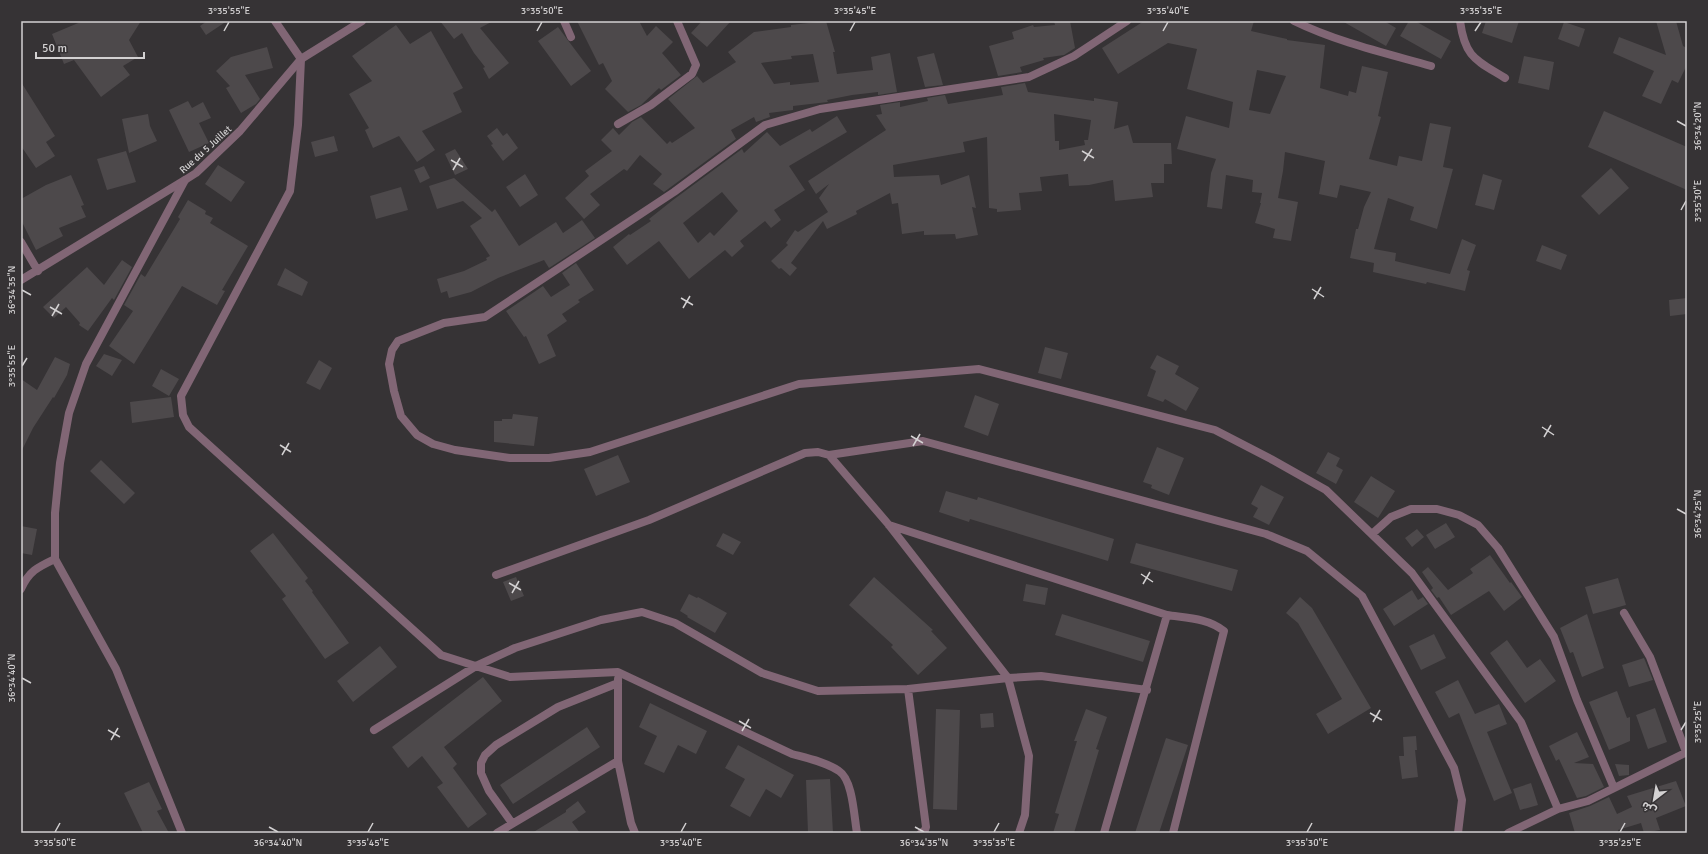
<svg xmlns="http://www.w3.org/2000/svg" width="1708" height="854" font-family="Signika,'Noto Sans Arabic',sans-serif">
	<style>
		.building { fill: #4d494b; fill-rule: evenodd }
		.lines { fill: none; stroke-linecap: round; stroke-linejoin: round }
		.minor { stroke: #816675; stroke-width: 8 }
		.tertiary { stroke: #816675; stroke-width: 8 }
		.ticks { fill: none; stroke: #d3d1d2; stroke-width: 1.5 }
		.labels { text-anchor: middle; stroke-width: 3; stroke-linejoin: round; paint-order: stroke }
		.street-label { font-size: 10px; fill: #d3d1d2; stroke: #363335 }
		.neatline { fill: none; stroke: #d3d1d2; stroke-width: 1.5 }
		.ticks-label { font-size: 10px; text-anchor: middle; fill: #d3d1d2 }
	</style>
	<rect width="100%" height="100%" fill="#363335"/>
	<!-- building -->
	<path class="building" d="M83 21H141L129 40 138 57 123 66 130 75 101 97 74 60 64 64 52 34Z
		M207 21H227L206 35 200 26Z
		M440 21H493L480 28 509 63 489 79 483 68 485 67 474 53 462 33 454 39Z
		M577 21H639L647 36 656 26 673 42 662 53 681 75 661 90 659 88 641 105 628 112 605 89 612 81 603 63 599 65Z
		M702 21H731L707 47 691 33Z
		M826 21 835 52H833L837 74 873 70 871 57 890 53 897 92 878 95V92L852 95 827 100 828 102 793 106V110L769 113 770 117 756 122 754 117 731 130 736 139 664 192 653 184 662 174 640 155 627 171 624 169 590 194 600 205 584 219 565 198 589 176 585 171 612 151 601 140 613 128 619 135 632 122 641 117 667 144 670 141 672 143 695 128 668 99 697 76 703 83 736 62 728 52 754 32 791 27V25ZM813 54 819 82 790 85V82L774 84 761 63 792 59 791 56Z
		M1054 21H1070L1075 48 1064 55 1043 58 1044 60 1020 67 1022 72 998 76 989 46 1014 39 1012 32 1033 25 1034 27 1055 25Z
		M1144 21H1254L1251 31 1287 39V40L1325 45 1320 88 1348 96 1349 91 1356 93 1362 66 1388 72 1378 116 1381 117 1369 159 1397 166 1399 156 1422 161 1430 123 1451 127 1443 167 1453 169 1437 229 1410 220 1414 207 1388 198 1374 249 1396 253 1395 261 1450 274 1462 239 1476 245 1467 270 1470 271 1465 291 1427 282 1426 284 1373 272 1374 263 1350 258 1356 229H1358L1364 207 1371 192 1340 185 1337 198 1319 194 1325 161 1285 152 1283 171 1278 198 1298 202 1291 241 1273 238 1275 229 1255 223 1261 203H1260L1262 193 1252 192 1253 180 1226 175 1222 209 1207 207 1211 173 1216 159 1177 149 1186 116 1229 128 1233 102 1187 89 1197 49 1168 43 1118 74 1102 48ZM1257 70 1286 76 1270 114 1249 110Z
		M1342 21H1384L1396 28 1386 46Z
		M1409 21H1415L1451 41 1441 59 1400 36Z
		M1486 21H1519L1512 43 1482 33Z
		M1656 21H1676L1683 46 1687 48V65L1678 83 1672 80 1661 104 1642 96 1654 71 1613 53 1619 37 1666 55Z
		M1564 22 1585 29 1579 47 1558 39Z
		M396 25 410 44 431 31 463 88 453 93 462 112 422 131 435 150 417 162 399 136 373 148 365 130 369 128 349 94 372 81 352 56Z
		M558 27 591 71 571 86 538 41Z
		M267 47 273 68 245 75 260 99 256 104 241 113 226 88 230 86 216 71 231 57Z
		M934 53 943 85 925 87 917 57Z
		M1524 56 1554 62 1549 90 1518 83Z
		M21 82 55 136 46 142 55 156 36 168 21 146Z
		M1025 83 1028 92 1094 101V98L1118 102 1114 129 1128 125 1133 143H1171L1172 164H1164V183H1151L1153 197 1115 201 1113 180 1089 185 1069 186 1068 174 1040 177 1042 191 1019 193 1021 210 997 212V209L989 208 987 137 963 142 965 152 893 165 894 177 939 175 941 185 969 175 976 208 972 207 978 235 956 239 955 234 924 235V231L902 234 898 203 892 204 890 193 856 211 857 214 827 229 823 221 791 263 797 268 790 276 781 268 779 269 771 261 788 245 786 243 795 230 798 232 828 212 819 198 829 184 816 194 808 181 886 130 876 115 882 114 880 105 900 102V107L928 101 927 98 945 95 948 104 1003 95 1001 87ZM1054 114 1091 120 1088 140H1084L1085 145 1059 150V141H1055Z
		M188 101 192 108 203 102 211 118 199 123 209 143 189 152 169 110Z
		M1604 111 1687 147V190L1588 147Z
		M148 114 150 126 157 141 129 153 122 119Z
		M837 116 847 132 789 166 805 190 774 210 781 220 771 228 765 221 740 241 744 246 732 257 725 250 689 279 659 241 627 265 613 247 629 234 630 235 651 221 649 219 673 200 742 149 744 153 767 132 780 146 810 129 812 132ZM722 192 738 211 714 236 710 232 698 243 683 223Z
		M497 128 503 136 507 133 518 148 503 161 491 145 493 144 487 136Z
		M334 136 338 151 315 157 311 142Z
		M455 149 468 169 455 175 445 154Z
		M126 151 136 182 107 190 97 159Z
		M218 165 245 182 231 202 205 184Z
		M424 166 430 178 420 183 414 170Z
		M1611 168 1629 188 1599 215 1581 196Z
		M525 174 538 195 520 207 506 187Z
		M1483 174 1502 180 1494 210 1475 205Z
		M71 175 84 205 81 206 86 217 59 228 63 236 36 250 21 220V199L46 185Z
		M454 178 492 212 495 209 519 246 556 222 563 233 582 220 595 238 549 268 544 260 498 278 471 292 449 298 447 291 441 293 437 279 464 271 487 260 486 258 490 256 470 226 482 218 463 201 437 209 429 186Z
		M401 187 408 210 376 219 370 196Z
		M188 200 206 211 205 214 213 218 210 223 248 246 222 290 225 291 217 305 182 286 134 364 109 346 133 311 124 305 141 274 145 277 180 219 178 217Z
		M1542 245 1567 255 1561 270 1536 261Z
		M122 260 132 267 114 300 112 298 88 331 79 325 80 323 66 307 54 318 43 307 87 267 104 285Z
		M576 263 594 290 578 300 580 302 562 314 567 321 547 335 556 356 539 364 526 336 524 337 506 311 543 286 551 297 570 285 562 273Z
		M285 268 308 282 302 296 277 285Z
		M1687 298V314L1670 316 1669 300Z
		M1045 347 1068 353 1061 379 1038 373Z
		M104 354 122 360 112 376 96 366Z
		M1157 355 1179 366 1175 374 1199 388 1186 411 1165 399 1163 402 1147 396 1156 371 1150 368Z
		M55 357 70 364 67 375 54 398 53 397 33 428 21 452V379L37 390Z
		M319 360 332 368 320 390 306 383Z
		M161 369 179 379 169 396 152 386Z
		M975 395 999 404 988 436 964 427Z
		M171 397 174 417 132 423 130 402Z
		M513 414 538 417 534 446 494 442V421H502V419H512Z
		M1157 447 1184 458 1169 495 1151 488 1152 485 1143 482Z
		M1328 452 1340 458 1336 466 1343 470 1336 484 1316 473Z
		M618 455 630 482 596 496 584 469Z
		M101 460 135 493 124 504 90 471Z
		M1371 476 1395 491 1378 518 1354 502Z
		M1261 485 1284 497 1269 525 1253 517 1258 508 1251 504Z
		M946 491 977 500 978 497 1114 539 1108 561 970 519 969 522 939 512Z
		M1446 523 1455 537 1435 549 1426 535Z
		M21 526 37 529 32 555 21 553Z
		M1417 529 1424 537 1412 547 1405 538Z
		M273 533 308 578 305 581 313 591 312 592 349 643 325 659 282 599 286 596 250 551Z
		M723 533 741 542 733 555 716 546Z
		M1136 543 1238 570 1232 591 1130 563Z
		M1490 555 1510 583 1511 582 1522 597 1504 611 1489 591 1451 615 1439 597 1437 598 1431 590 1433 588 1422 572 1428 567 1448 590 1473 573 1470 569Z
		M516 577 524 596 511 601 503 582Z
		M874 577 933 630 931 631 947 648 918 675 891 647 893 645 849 605Z
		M1618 578 1626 605 1593 614 1585 587Z
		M1026 584 1048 588 1045 605 1023 601Z
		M1412 590 1418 600 1423 597 1428 604 1394 626 1383 609Z
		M689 594 697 598 698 597 727 613 715 633 687 617 688 616 680 611Z
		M1300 597 1312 608 1371 708 1328 734 1316 714 1342 699 1298 623 1286 613Z
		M1062 614 1150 641 1143 662 1055 635Z
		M1587 614 1604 668 1582 677 1573 652 1570 653 1560 628Z
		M1434 634 1446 658 1421 670 1409 646Z
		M1507 640 1527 668 1540 659 1556 681 1525 703 1490 653Z
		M380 646 397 667 353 702 337 681Z
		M1644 658 1653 680 1629 687 1622 665Z
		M483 677 502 701 444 747 457 764 453 768 487 814 468 828 437 787 443 783 422 756 408 768 392 747Z
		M1458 680 1475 714 1499 704 1507 724 1487 732 1512 793 1494 801 1459 713 1449 718 1435 692Z
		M1617 691 1627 718 1630 717V741L1609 750 1589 702Z
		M650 703 707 731 696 754 678 745 664 773 644 764 657 736 639 727Z
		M1655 708 1667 742 1648 749 1636 715Z
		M936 709 960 710 957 810 933 809Z
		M1086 709 1107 717 1096 749 1099 750 1074 833H1053L1059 814 1055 813 1077 741H1074Z
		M993 713 994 727 981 728 980 714Z
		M587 727 600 747 513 804 500 785Z
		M1577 732 1589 757 1574 763 1593 764 1604 787 1586 796 1577 798 1559 759 1556 761 1549 746Z
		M1416 736 1417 750H1415L1418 777 1402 779 1399 756H1404L1403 737Z
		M1166 738 1188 745 1159 833H1135Z
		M738 745 794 775 781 798 766 789 750 817 730 806 745 779 725 768Z
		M1615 764 1629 765V775L1619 776Z
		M830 779 833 833H808L806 780Z
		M1676 781 1686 806 1656 818 1660 830 1644 833 1641 823 1618 830 1619 833H1575L1569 813 1590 806 1609 797 1617 814 1632 807 1627 796Z
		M149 782 162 809 157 811 169 833H143L124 793Z
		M1531 783 1538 805 1520 810 1513 789Z
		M578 801 586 812 572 822 580 833H532L566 812V810Z"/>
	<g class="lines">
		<!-- minor -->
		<path class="minor" d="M275 21 301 59 298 125 290 191 181 396 183 415 189 427 441 655 510 677 618 672 792 754C807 758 826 762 839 771 853 780 854 817 857 833
			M564 21 571 37
			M1127 21 1074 56 1029 77 820 109 765 125 674 192 485 317 444 323 398 341 392 350 389 364 394 391 401 416 417 435 433 444 455 450 510 458H549L590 452 799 384 979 369 1215 430 1271 459 1326 490 1412 573 1521 722 1558 809 1508 833
			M1294 21C1337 42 1385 53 1431 66
			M1460 21C1465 58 1476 60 1505 78
			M618 124 651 105 692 74 696 65 677 21
			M21 242 38 271
			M21 280 185 180
			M829 455 923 441 1266 534 1307 551 1362 596 1454 768 1462 800 1458 833
			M889 525 1167 615C1187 618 1208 618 1224 631L1173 833
			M1372 534 1391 517 1411 509H1437L1459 515 1478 525 1498 548 1554 637 1577 700 1614 788
			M496 575 649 520 805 453 818 452 829 455 889 525 1008 678 1029 756 1025 815 1019 833
			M21 589C29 571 38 567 55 559
			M1624 613 1650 657 1686 752
			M618 679V761L631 823 635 833
			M908 689 926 827 925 830 921 833
			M374 730 476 666 515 648 601 620 642 612 675 623 762 673 818 691 908 689 1008 678 1041 676 1147 690
			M1558 809 1588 801 1687 752
			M512 823 489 791 481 773V763L485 755 496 745 558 707 618 683
			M497 833 618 761
			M1104 833 1167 615"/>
		<!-- tertiary -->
		<path class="tertiary" d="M182 833 116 669 55 559V513L60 463 69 413 86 364 185 180 196 173 240 131 301 59 362 21"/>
	</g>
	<!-- ticks -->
	<path class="ticks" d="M224 31 229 22M537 31 542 22M850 31 855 22M1163 31 1168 22M1475 31 1481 22M1677 121 1686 126M1082 151 1094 158M451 160 463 167M1084 161 1092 149M453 170 460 158M1681 210 1686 201M1312 289 1324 297M22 290 31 295M681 298 693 305M1314 299 1321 287M50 307 62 314M683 308 690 296M52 316 59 304M22 366 27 358M1542 427 1554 435M911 436 923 443M1544 437 1551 425M280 445 291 452M913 446 920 434M282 455 289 443M1677 509 1686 514M1141 574 1153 582M509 583 521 590M1143 584 1150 572M512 593 519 581M22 678 31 683M1370 713 1382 720M739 721 751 728M1373 722 1380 710M108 730 120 737M1681 730 1686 722M742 731 749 719M111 740 118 728M269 827 278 832M915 827 924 832M55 832 60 823M368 832 373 823M681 832 686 823M994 832 999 823M1307 832 1312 823M1620 832 1625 823"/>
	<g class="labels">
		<!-- street labels -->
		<g class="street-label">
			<text transform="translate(205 149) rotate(-42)" y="4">Rue du 5 Juillet</text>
		</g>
	</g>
	<!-- border -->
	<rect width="1708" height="854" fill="none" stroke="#363335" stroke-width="44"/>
	<!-- north arrow -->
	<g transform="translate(1654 800) rotate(211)" stroke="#363335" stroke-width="3" paint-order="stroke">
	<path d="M0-3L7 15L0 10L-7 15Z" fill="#d3d1d2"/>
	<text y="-6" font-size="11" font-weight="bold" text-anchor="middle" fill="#d3d1d2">ش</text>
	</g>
	<!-- scale -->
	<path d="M36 52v6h108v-6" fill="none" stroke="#d3d1d2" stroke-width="2"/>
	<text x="42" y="52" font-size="12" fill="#d3d1d2" stroke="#363335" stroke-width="3" paint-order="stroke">50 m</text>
	<rect x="22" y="22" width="1664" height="810" class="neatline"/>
	<g class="ticks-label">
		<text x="229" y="14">3°35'55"E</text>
		<text x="542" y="14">3°35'50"E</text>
		<text x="855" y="14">3°35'45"E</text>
		<text x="1168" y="14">3°35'40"E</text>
		<text x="1481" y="14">3°35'35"E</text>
		<text transform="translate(1697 126) rotate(-90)" y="4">36°34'20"N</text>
		<text transform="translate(1697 201) rotate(-90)" y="4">3°35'30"E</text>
		<text transform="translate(11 290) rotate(-90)" y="4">36°34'35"N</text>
		<text transform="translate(11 366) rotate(-90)" y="4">3°35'55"E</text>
		<text transform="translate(1697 514) rotate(-90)" y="4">36°34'25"N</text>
		<text transform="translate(11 678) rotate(-90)" y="4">36°34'40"N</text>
		<text transform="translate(1697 722) rotate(-90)" y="4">3°35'25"E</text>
		<text x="55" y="846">3°35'50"E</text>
		<text x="278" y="846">36°34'40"N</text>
		<text x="368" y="846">3°35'45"E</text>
		<text x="681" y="846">3°35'40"E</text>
		<text x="924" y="846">36°34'35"N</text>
		<text x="994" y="846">3°35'35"E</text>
		<text x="1307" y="846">3°35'30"E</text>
		<text x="1620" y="846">3°35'25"E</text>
	</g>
</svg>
